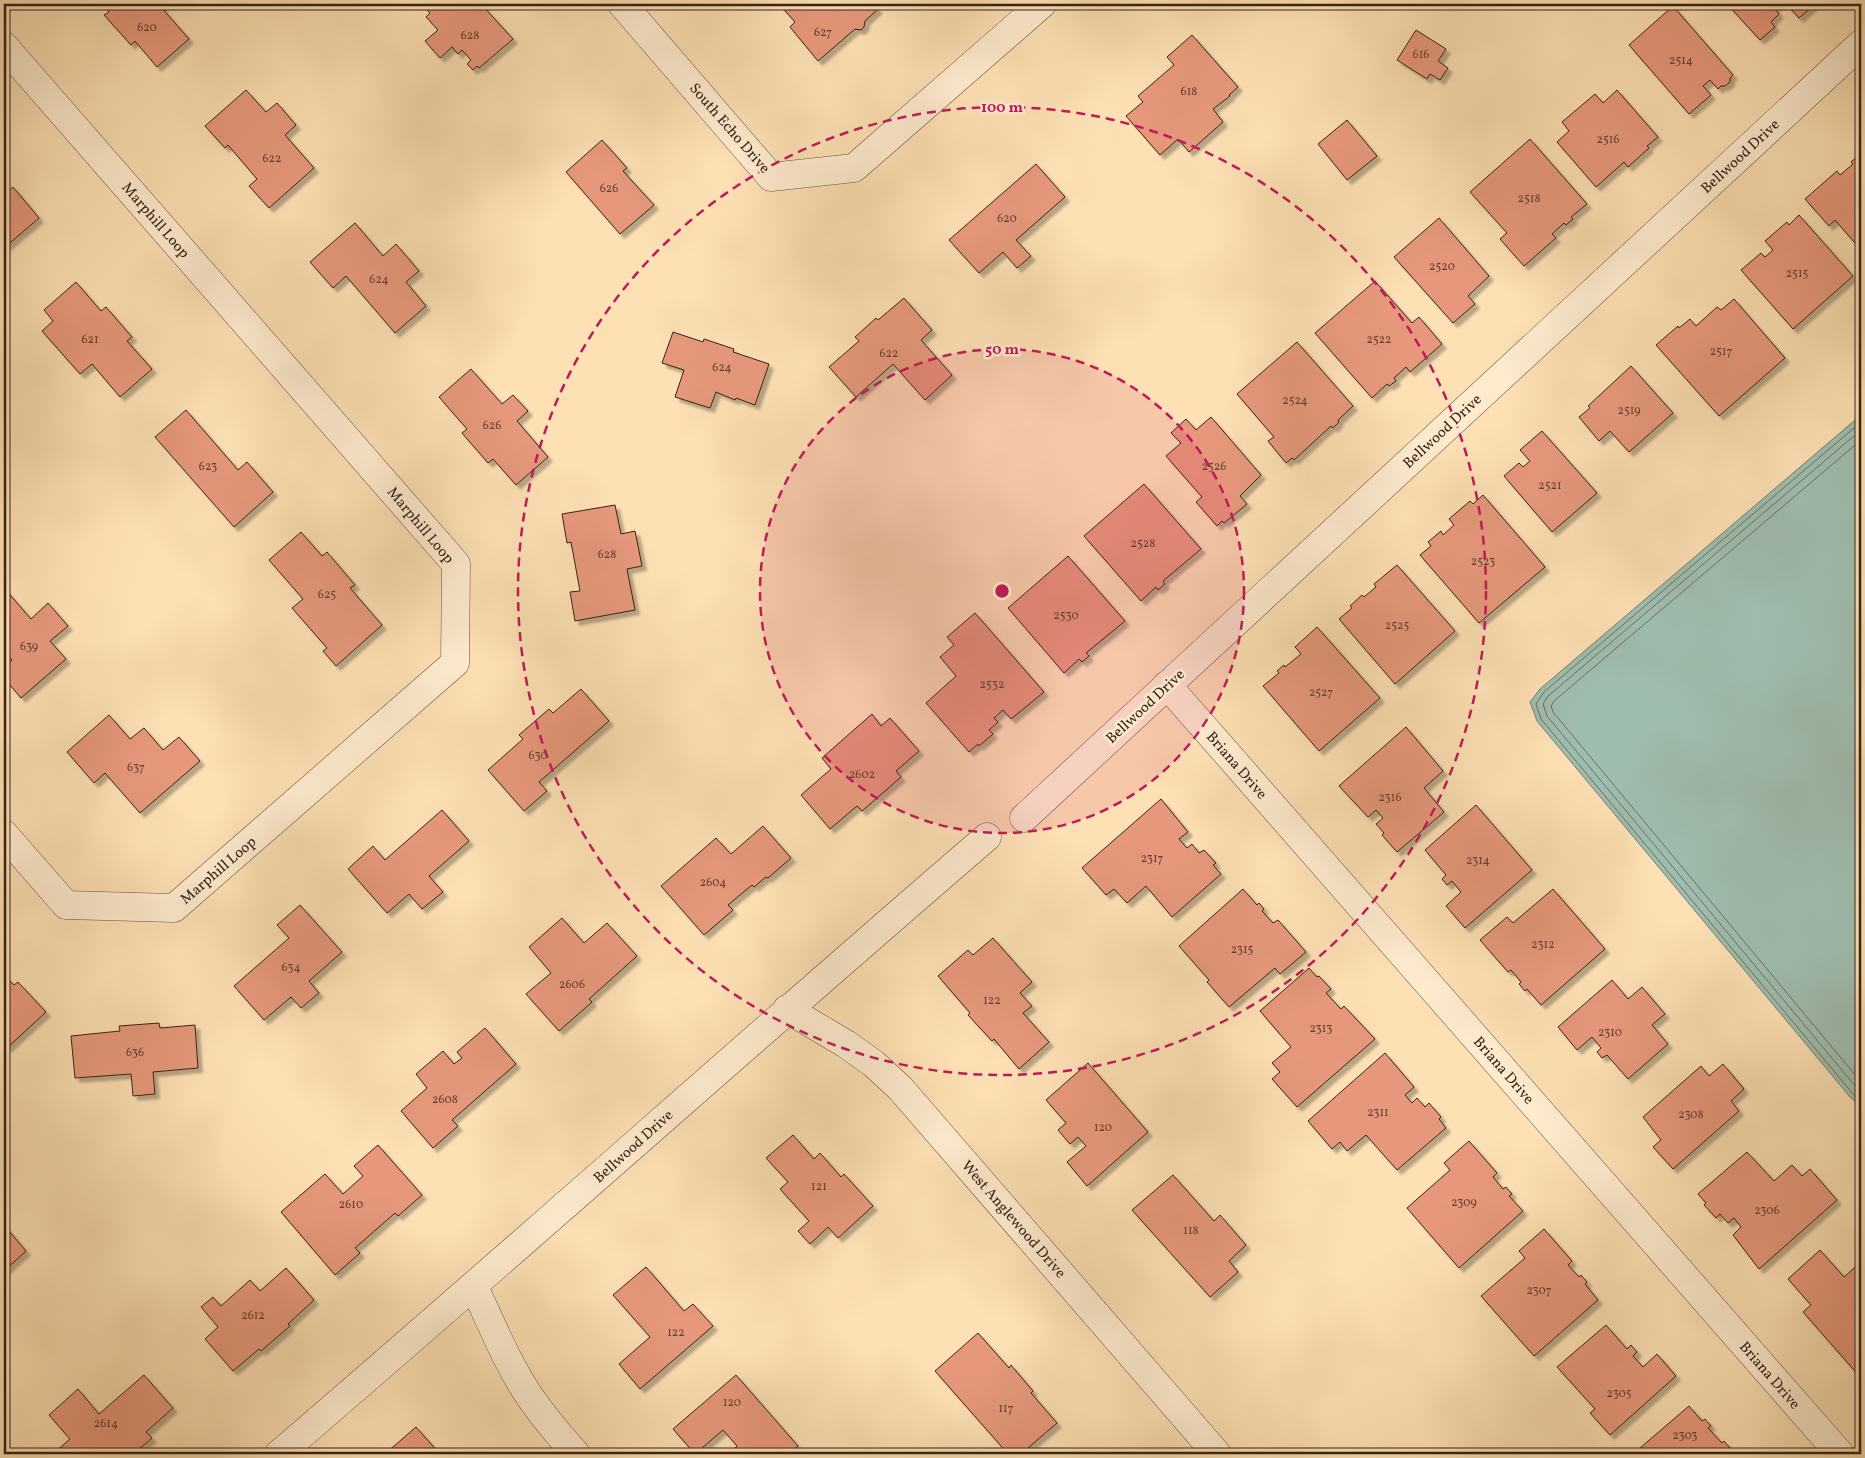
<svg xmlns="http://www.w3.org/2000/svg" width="1865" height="1458" font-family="Vollkorn,serif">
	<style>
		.water { fill: #9fbdaf; stroke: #767f71 }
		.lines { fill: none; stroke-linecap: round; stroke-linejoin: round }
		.shore { stroke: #6c7062; stroke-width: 1 }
		.building { fill: #e7987c; stroke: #382315; filter: url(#shadow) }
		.minor-casing { stroke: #69523d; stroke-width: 29 }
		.minor { stroke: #feebce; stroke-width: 28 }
		.ring { fill: none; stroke: #c2185b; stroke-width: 2.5; stroke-dasharray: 9 6 }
		.labels { text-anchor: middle; stroke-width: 5; stroke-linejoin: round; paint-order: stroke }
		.number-label { font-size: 12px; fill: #64402f }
		.street-label { font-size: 15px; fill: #382315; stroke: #feebce }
		.centre { fill: #c2185b; stroke: #feebce; stroke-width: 2.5 }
		.ring-label { font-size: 15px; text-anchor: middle; font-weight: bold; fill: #c2185b; stroke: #feebce; stroke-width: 5; stroke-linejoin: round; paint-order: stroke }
	</style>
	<defs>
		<filter id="shadow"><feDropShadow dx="4.5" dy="4.5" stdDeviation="1" flood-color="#0004"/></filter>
	</defs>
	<rect width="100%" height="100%" fill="#fde0b4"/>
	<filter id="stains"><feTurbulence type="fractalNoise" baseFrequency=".004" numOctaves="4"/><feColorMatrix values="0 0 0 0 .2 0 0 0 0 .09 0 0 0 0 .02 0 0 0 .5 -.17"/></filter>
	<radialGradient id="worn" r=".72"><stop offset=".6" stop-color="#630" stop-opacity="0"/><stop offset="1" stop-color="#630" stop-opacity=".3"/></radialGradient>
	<!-- water -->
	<path class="water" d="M1861 415V1107L1850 1097 1537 721 1530 702 1540 689Z"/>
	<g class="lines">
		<!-- shore -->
		<path class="shore" d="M1861 422 1544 692 1536 704 1541 719 1853 1094 1861 1101
			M1861 430 1548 696 1543 704 1547 716 1861 1093
			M1861 440 1554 701 1551 706 1553 712 1861 1082"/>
	</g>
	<!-- building -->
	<path class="building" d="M102 4H165L161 7 189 39 157 67 135 41 131 45 104 15 109 12Z
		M422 4H481L513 39 479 68 477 66 473 70 467 64 471 60 462 50 458 54 452 47 440 58 425 41 438 30 426 17 430 13Z
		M779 4H873L878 9 865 21 864 27 861 30 855 29 818 61 790 27 795 22Z
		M1727 4H1779L1774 8 1779 14 1771 22 1775 27 1760 40Z
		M1786 4H1815L1799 18Z
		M1673 6 1733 75 1730 78V82L1725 86H1721L1718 89 1710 80 1703 86 1711 95 1689 114 1629 45Z
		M1416 30 1446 49 1438 61 1448 68 1440 80 1430 74 1427 79 1397 60Z
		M1192 35 1238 87 1229 95 1230 96 1213 109 1223 122 1189 152 1178 139 1160 155 1126 116 1143 102 1138 96 1174 65 1167 57Z
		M246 90 266 112 277 103 296 125 285 135 314 168 269 208 249 186 257 179 228 145 225 148 205 126Z
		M1617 90 1658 137 1647 146 1649 148 1628 167 1624 162 1596 187 1557 142 1569 131 1562 122 1595 94 1603 103Z
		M1347 120 1377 156 1347 180 1318 144Z
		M1530 139 1587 204 1571 217 1573 219 1566 225 1564 223 1552 234 1556 238 1524 266 1500 239 1507 233 1470 192Z
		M602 140 627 168 623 171 654 205 620 234 566 172Z
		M1859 155 1861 156V250L1835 220 1829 226 1805 199 1837 171 1840 175 1853 164 1851 162Z
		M1036 164 1065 197 1016 240 1031 256 1017 268 1003 252 979 273 949 240Z
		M13 187 39 218 4 248V195Z
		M1799 215 1853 276 1793 329 1741 270 1761 253 1765 257 1773 250 1765 241 1787 222 1789 225Z
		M1439 218 1489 276 1468 296 1475 304 1453 323 1394 257Z
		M355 223 383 256 396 244 419 271 406 282 426 306 395 333 346 276 333 288 310 262Z
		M1375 281 1412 323 1419 317 1442 344 1410 372 1406 367 1394 378 1396 381 1389 386 1387 384 1372 398 1315 333Z
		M76 282 101 311 106 307 132 337 127 341 152 369 120 397 92 364 80 374 42 331 53 321 44 310Z
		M904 298 932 330 921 340 952 375 925 400 893 364 856 397 829 367 859 341 855 337 876 318 878 320Z
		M1734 299 1785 358 1719 416 1656 345 1678 326 1679 328 1690 319 1696 326 1717 307 1721 310Z
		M673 332 703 342 704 339 734 349 733 352 769 364 755 405 736 398 735 400 716 392 710 408 675 397 684 370 662 363Z
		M1297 342 1353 406 1338 420 1339 422 1333 428 1331 426 1294 460 1292 458 1286 463 1268 441 1274 437 1237 394Z
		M1631 366 1673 413 1629 452 1610 431 1599 441 1579 417 1590 408 1588 406Z
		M471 369 502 404 513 395 528 411 517 421 548 457 516 485 493 459 488 463 462 433 467 429 439 397Z
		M186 410 238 470 247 462 273 492 234 527 155 437Z
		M1211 417 1261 475 1240 496 1247 504 1224 523 1222 521 1217 526 1196 502 1202 497 1166 456 1181 443 1171 433 1186 419 1196 430Z
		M1542 431 1597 493 1552 532 1504 476 1519 463 1523 467 1530 461 1520 450Z
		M1144 484 1201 549 1163 581 1165 584 1158 590 1156 587 1141 601 1084 536Z
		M1483 495 1545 567 1479 623 1420 555 1431 546 1428 542 1441 531 1443 535 1454 525 1449 519 1470 501 1473 504Z
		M615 505 621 534 635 531 642 566 627 569 635 610 575 621 570 592 580 591 571 542 567 543 562 514Z
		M301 532 322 556 327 552 355 585 350 588 382 625 336 666 323 651 327 648 292 608 303 599 269 560Z
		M1068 556 1125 621 1086 653 1089 656 1082 662 1079 659 1064 673 1008 608Z
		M1397 565 1455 631 1395 684 1339 619 1352 608 1350 606 1362 595 1364 597 1376 587 1374 584Z
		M4 588 31 619 48 603 68 626 50 641 66 659 21 698 4 678V668L12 660 4 651Z
		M975 613 1044 692 1011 719 1003 710 994 718 998 722 989 730 993 734 979 746 978 744 969 752 926 703 956 676 940 657 954 645 947 637Z
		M1317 627 1380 698 1319 751 1263 686 1279 673 1277 671 1284 665 1285 667 1301 654 1295 647Z
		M581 689 609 721 539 782 547 791 524 811 488 770 523 739 519 735 549 709 553 713Z
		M872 714 881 726 890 718 919 751 896 771 901 777 862 811 857 806 830 829 801 795 831 769 822 758Z
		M109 715 130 739 144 728 163 750 179 737 200 761 140 813 105 773 94 783 67 752Z
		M1406 727 1443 771 1424 788 1444 812 1397 852 1382 835 1384 833 1376 824 1383 818 1376 810 1368 817 1339 786Z
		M1161 799 1188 832 1179 839 1187 848 1192 844 1199 853 1204 850 1216 863 1213 865 1221 874 1172 917 1146 886 1127 903 1114 889 1106 895 1082 868Z
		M1476 805 1532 870 1465 928 1446 906 1461 892 1452 881 1447 885 1442 879 1446 875 1425 850Z
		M442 810 469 841 429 876 443 892 422 909 409 894 387 913 348 869 373 846 385 860Z
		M763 826 791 858 768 878 766 877 754 887 752 885 728 905 733 910 704 935 661 886 716 838 731 854Z
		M1243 889 1257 905 1259 903 1264 909 1262 911 1273 923 1278 920 1306 952 1280 974 1275 968 1229 1007 1207 982 1209 980 1179 946Z
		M1553 889 1605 949 1541 1005 1527 989 1525 991 1519 984 1521 982 1511 970 1508 972 1480 940 1507 917 1513 923Z
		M300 905 342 952 309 981 319 993 301 1008 291 997 264 1020 234 986 289 938 277 925Z
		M562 918 584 943 607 923 637 956 589 999 592 1002 559 1031 526 994 551 973 529 947Z
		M993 938 1032 982 1020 993 1032 1006 1023 1013 1049 1042 1019 1069 994 1039 992 1041 968 1015 970 1013 938 976 968 950 973 955Z
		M1309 968 1317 977 1319 976 1331 989 1326 993 1341 1009 1344 1006 1375 1039 1297 1107 1272 1079 1280 1072 1272 1063 1291 1047 1260 1011Z
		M4 975 14 985 18 982 46 1012 7 1048 4 1045Z
		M1612 980 1628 999 1642 987 1665 1014 1652 1025 1668 1044 1628 1079 1607 1055 1602 1058 1597 1052 1601 1048 1592 1037 1577 1050 1558 1027Z
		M159 1023 160 1028 195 1025 198 1068 153 1072 155 1094 133 1096 131 1074 75 1078 71 1036 120 1031 119 1026Z
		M485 1028 516 1064 452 1120 458 1126 433 1148 401 1111 427 1088 416 1074 443 1051 454 1064 462 1058 457 1052Z
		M1385 1053 1414 1087 1405 1095 1412 1103 1417 1098 1425 1107 1429 1103 1441 1117 1439 1119 1446 1128 1397 1170 1366 1135 1347 1151 1340 1142 1332 1149 1308 1121Z
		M1088 1063 1148 1132 1087 1186 1067 1162 1086 1146 1078 1137 1070 1144 1058 1130 1066 1123 1046 1100Z
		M1723 1064 1744 1089 1731 1101 1739 1111 1673 1169 1653 1147 1661 1140 1643 1117 1701 1066 1709 1076Z
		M793 1135 814 1159 820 1153 841 1177 844 1174 873 1206 838 1238 828 1227 810 1244 798 1231 809 1221 780 1189 788 1182 766 1158Z
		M1469 1141 1497 1173 1493 1177 1503 1189 1506 1187 1512 1194 1509 1196 1523 1211 1459 1268 1407 1208 1450 1170 1444 1163Z
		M378 1145 422 1195 398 1216 395 1213 355 1248 360 1253 335 1275 281 1212 325 1174 343 1194 363 1176 354 1166Z
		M1747 1152 1774 1181 1792 1165 1802 1176 1810 1169 1837 1200 1759 1269 1733 1235 1741 1227 1734 1218 1728 1223 1720 1214 1716 1218 1704 1205 1706 1203 1698 1194Z
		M1173 1175 1214 1221 1220 1215 1246 1245 1229 1261 1238 1272 1210 1297 1132 1210Z
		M4 1225 26 1251 4 1271Z
		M1544 1229 1572 1261 1568 1265 1579 1277 1581 1275 1587 1282 1585 1284 1598 1300 1534 1356 1481 1296 1525 1258 1519 1251Z
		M1820 1250 1844 1277 1861 1262V1375L1860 1377 1803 1312 1811 1305 1788 1279Z
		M646 1267 684 1311 693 1304 713 1326 640 1389 619 1364 650 1337 613 1295Z
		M286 1268 314 1300 288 1324 290 1326 261 1351 259 1349 233 1371 205 1339 218 1327 201 1307 213 1297 221 1306 250 1280 260 1291Z
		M1606 1325 1627 1349 1631 1345 1637 1352 1633 1356 1643 1367 1657 1354 1676 1376 1610 1435 1590 1413 1595 1409 1557 1367Z
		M978 1333 1009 1368 1011 1365 1033 1391 1031 1393 1057 1423 1021 1454H1008L935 1371Z
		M144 1375 173 1408 146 1432 152 1438 133 1454H59L56 1451 70 1439 49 1415 78 1389 99 1414Z
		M736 1375 798 1446 789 1454H740L735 1448 737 1446 723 1430 695 1454 673 1429Z
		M1689 1406 1702 1421 1705 1419 1711 1426 1708 1428 1722 1443 1724 1441 1735 1454H1633Z
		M416 1427 440 1454H387L386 1453Z
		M1067 1449 1071 1454H1061Z"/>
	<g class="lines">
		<!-- minor casing -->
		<g class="minor-casing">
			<path id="minor" d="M622 4 771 177 854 168 1042 4
				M4 46 456 564 455 663 174 908 66 905 4 834
				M1167 685 1840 1454
				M1024 818 1861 44
				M787 1009 846 1044 874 1064 900 1088 1217 1454
				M474 1287C491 1322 506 1361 528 1394 542 1415 559 1435 576 1454
				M279 1454C517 1250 750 1041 987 837"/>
		</g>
		<!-- minor -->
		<use href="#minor" class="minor"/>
	</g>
	<!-- distance rings -->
	<circle cx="1002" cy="591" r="242" fill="#c2185b" fill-opacity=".12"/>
	<g class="ring">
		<circle cx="1002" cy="591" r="242"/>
		<circle cx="1002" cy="591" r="484"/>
	</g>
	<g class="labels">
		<!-- number labels -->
		<g class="number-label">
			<text x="147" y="31">620</text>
			<text x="823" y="36">627</text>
			<text x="470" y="39">628</text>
			<text x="1421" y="58">616</text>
			<text x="1681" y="64">2514</text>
			<text x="1189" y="95">618</text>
			<text x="1608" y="143">2516</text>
			<text x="272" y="162">622</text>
			<text x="609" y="192">626</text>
			<text x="1529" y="202">2518</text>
			<text x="1007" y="222">620</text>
			<text x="1442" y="270">2520</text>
			<text x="1797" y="277">2515</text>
			<text x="379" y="283">624</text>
			<text x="90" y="343">621</text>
			<text x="1379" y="343">2522</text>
			<text x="1721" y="355">2517</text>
			<text x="889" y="357">622</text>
			<text x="722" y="371">624</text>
			<text x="1295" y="404">2524</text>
			<text x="1629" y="414">2519</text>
			<text x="492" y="429">626</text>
			<text x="208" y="470">623</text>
			<text x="1214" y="470">2526</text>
			<text x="1550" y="489">2521</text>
			<text x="1143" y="547">2528</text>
			<text x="607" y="558">628</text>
			<text x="1483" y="565">2523</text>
			<text x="327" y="598">625</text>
			<text x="1066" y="619">2530</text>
			<text x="1397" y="629">2525</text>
			<text x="29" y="650">639</text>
			<text x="992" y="688">2532</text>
			<text x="1321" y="696">2527</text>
			<text x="538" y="759">630</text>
			<text x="136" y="771">637</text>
			<text x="862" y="778">2602</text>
			<text x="1390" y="801">2316</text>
			<text x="1152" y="862">2317</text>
			<text x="1478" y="864">2314</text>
			<text x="713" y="886">2604</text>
			<text x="1543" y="948">2312</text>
			<text x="1242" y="953">2315</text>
			<text x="291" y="971">634</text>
			<text x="572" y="988">2606</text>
			<text x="992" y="1004">122</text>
			<text x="1321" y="1032">2313</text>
			<text x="1610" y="1036">2310</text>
			<text x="135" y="1056">636</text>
			<text x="445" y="1103">2608</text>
			<text x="1378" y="1116">2311</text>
			<text x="1691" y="1118">2308</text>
			<text x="1103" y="1131">120</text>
			<text x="819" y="1190">121</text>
			<text x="1464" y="1206">2309</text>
			<text x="351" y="1208">2610</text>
			<text x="1767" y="1214">2306</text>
			<text x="1191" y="1234">118</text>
			<text x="1539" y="1294">2307</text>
			<text x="253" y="1319">2612</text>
			<text x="676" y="1336">122</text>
			<text x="1619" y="1397">2305</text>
			<text x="732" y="1406">120</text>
			<text x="1006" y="1412">117</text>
			<text x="106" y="1427">2614</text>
			<text x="1685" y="1439">2303</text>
		</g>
		<!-- street labels -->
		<g class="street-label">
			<text transform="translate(730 128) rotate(49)" y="5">South Echo Drive</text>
			<text transform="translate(1740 156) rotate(-43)" y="5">Bellwood Drive</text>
			<text transform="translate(156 220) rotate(49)" y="5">Marphill Loop</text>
			<text transform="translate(1442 431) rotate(-43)" y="5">Bellwood Drive</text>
			<text transform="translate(421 525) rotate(50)" y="5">Marphill Loop</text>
			<text transform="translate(1145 706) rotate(-43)" y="5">Bellwood Drive</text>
			<text transform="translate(1237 765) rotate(49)" y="5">Briana Drive</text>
			<text transform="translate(218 870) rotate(-41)" y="5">Marphill Loop</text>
			<text transform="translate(1504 1070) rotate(49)" y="5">Briana Drive</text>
			<text transform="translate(633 1146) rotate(-42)" y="5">Bellwood Drive</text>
			<text transform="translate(1014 1219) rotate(49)" y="5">West Anglewood Drive</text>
			<text transform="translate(1770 1375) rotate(49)" y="5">Briana Drive</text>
		</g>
	</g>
	<circle cx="1002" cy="591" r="8" class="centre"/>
	<g class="ring-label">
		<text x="1002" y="112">100 m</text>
		<text x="1002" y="354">50 m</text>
	</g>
	<!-- margin -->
	<rect width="1865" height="1458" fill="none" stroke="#fde0b4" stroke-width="20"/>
	<rect x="5" y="5" width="1855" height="1448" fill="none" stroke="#382315" stroke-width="2.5"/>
	<rect x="10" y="10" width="1845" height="1438" fill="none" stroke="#382315"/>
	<rect width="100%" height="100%" filter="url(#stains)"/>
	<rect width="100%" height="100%" fill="url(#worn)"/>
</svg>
